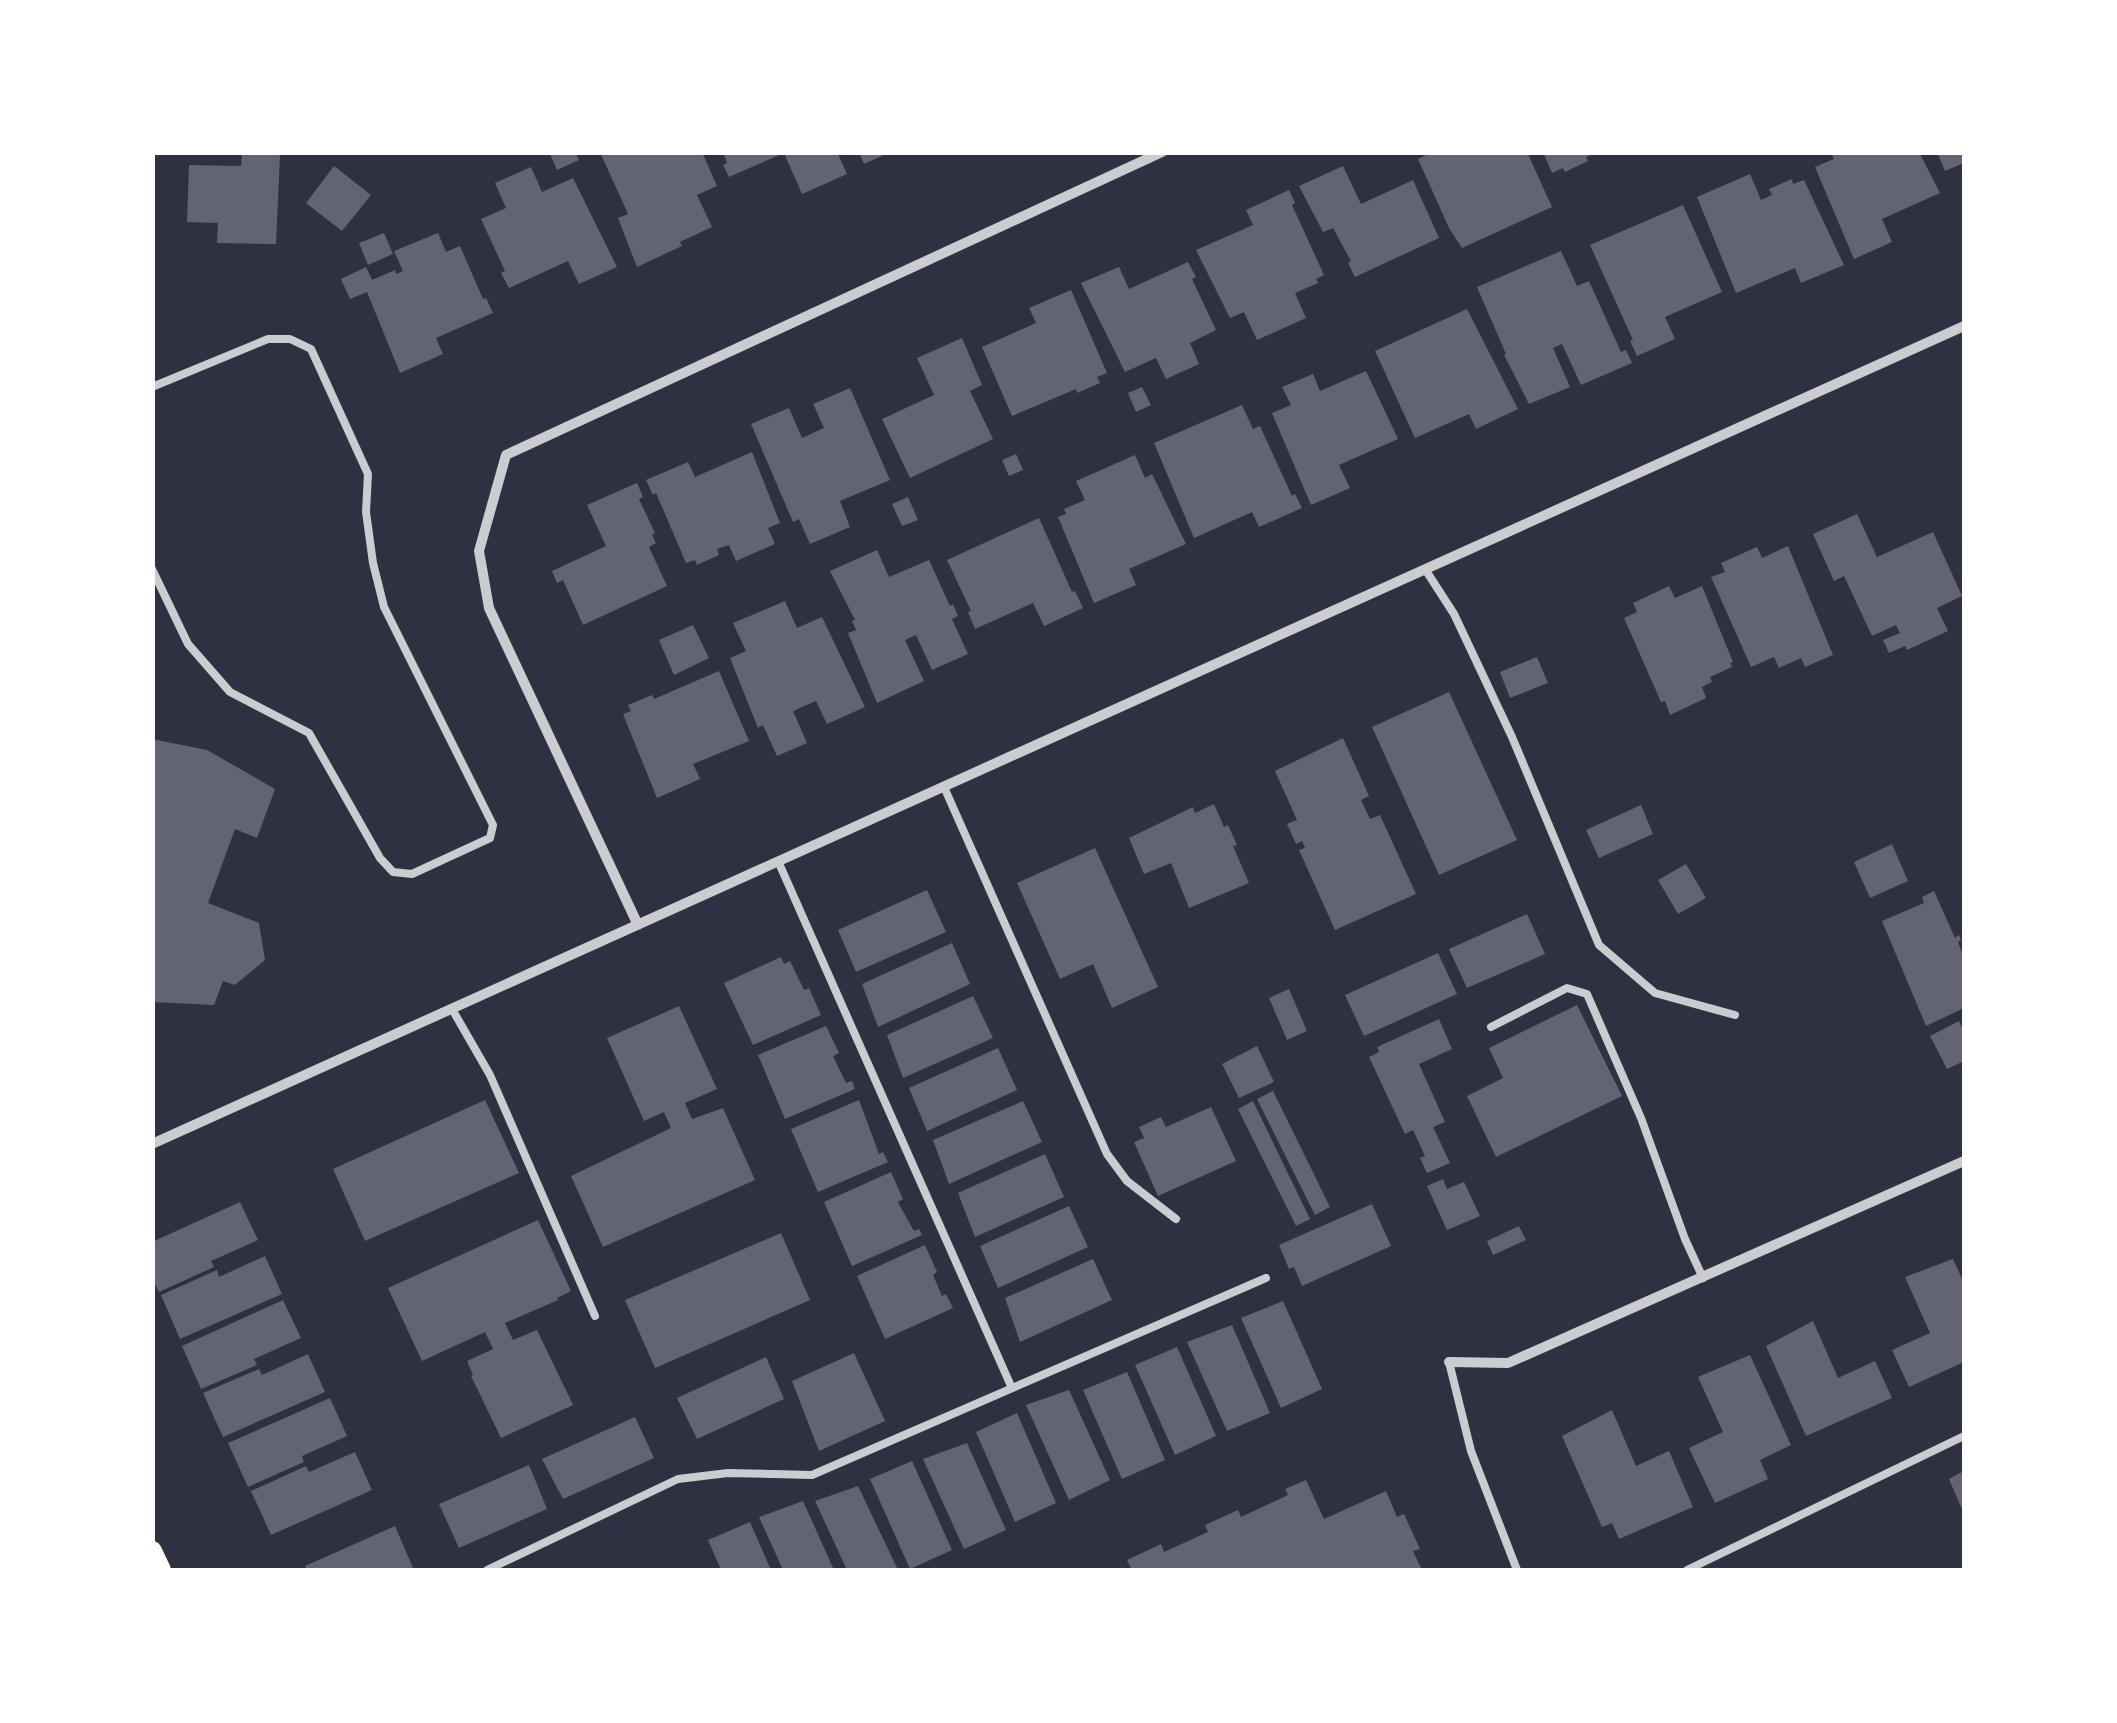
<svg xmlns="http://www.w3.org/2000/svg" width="2117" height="1723" font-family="'Alegreya Sans',sans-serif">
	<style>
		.building { fill: #626471 }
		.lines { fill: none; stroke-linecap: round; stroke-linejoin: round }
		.service { stroke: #caccd0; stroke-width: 8 }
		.minor { stroke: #caccd0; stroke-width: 10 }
		.secondary { stroke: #fff; stroke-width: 20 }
	</style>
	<rect width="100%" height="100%" fill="#2d3142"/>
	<!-- building -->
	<path class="building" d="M554 152H575L579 160 557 170 550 154Z
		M600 152H702L717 186 697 195 712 227 680 242 682 246 637 267 618 218 628 214Z
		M723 152H837L847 174 802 194 784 153 729 177 723 165 727 163Z
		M859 152H890L864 164Z
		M1432 152H1527L1552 207 1462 248 1449 228 1418 159Z
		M1543 152H1596L1586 157 1588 161 1565 172 1563 168 1552 173Z
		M1831 152H1919L1940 193 1882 219 1892 242 1854 259 1815 167 1834 159Z
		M1937 152H1964V163L1945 171Z
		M242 154 280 155 276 244 217 243 218 223 187 222 189 165 241 166Z
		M334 166 371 195 342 231 306 203Z
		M1343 166 1361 204 1413 180 1439 238 1355 277 1348 263 1351 261 1333 228 1323 232 1299 186Z
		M531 167 542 192 573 178 617 267 579 284 568 261 509 288 501 273 505 271 481 219 506 208 495 183Z
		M1750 174 1761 200 1772 195 1769 189 1792 179 1793 184 1804 180 1844 265 1801 283 1795 268 1736 293 1697 197Z
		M1289 190 1295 203 1292 205 1324 275 1316 279 1318 283 1295 293 1306 318 1257 340 1244 312 1230 318 1196 250 1253 225 1246 210Z
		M1683 205 1722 292 1665 317 1675 339 1637 356 1630 341 1633 340 1590 245Z
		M384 233 393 254 368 265 359 243Z
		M438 233 446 252 460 246 483 299 486 298 493 313 436 338 443 354 400 373 367 292 350 299 341 279 366 267 372 280 395 270 396 274 403 271 394 251Z
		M1561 251 1577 286 1589 281 1621 352 1626 350 1632 363 1581 385 1562 344 1553 348 1570 387 1529 404 1504 355 1506 354 1477 287Z
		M1188 262 1196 277 1192 279 1216 330 1190 343 1199 364 1166 379 1156 358 1125 372 1081 283 1119 267 1129 289Z
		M1071 290 1107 373 1097 377 1100 383 1077 393 1076 389 1012 416 982 347 1036 323 1029 308Z
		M1467 309 1518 409 1476 429 1469 414 1415 438 1375 351Z
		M962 338 982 385 970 391 993 439 910 478 882 419 934 395 917 358Z
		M1366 371 1398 439 1339 465 1350 488 1311 505 1272 413 1291 405 1282 387 1313 374 1320 391Z
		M1142 387 1151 405 1136 412 1128 393Z
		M850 388 890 480 840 501 850 527 810 544 799 519 793 522 751 424 789 408 802 438 824 428 813 404Z
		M1242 405 1253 429 1260 426 1292 496 1295 494 1302 508 1259 527 1252 512 1194 538 1154 443Z
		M752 452 780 523 768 528 775 544 736 561 729 545 717 549 719 555 697 565 695 560 686 563 656 493 653 495 646 480 688 462 695 477Z
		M1016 454 1023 470 1009 476 1002 460Z
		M1135 455 1145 478 1152 474 1186 544 1129 569 1136 585 1094 603 1058 517 1066 514 1064 509 1085 500 1076 481Z
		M637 483 643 497 639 499 655 533 652 535 656 543 649 547 667 586 583 625 563 580 557 583 552 571 606 546 587 505Z
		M908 497 918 520 902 526 892 504Z
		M1857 514 1877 557 1933 532 1962 596 1937 608 1948 631 1907 650 1905 646 1889 653 1883 640 1900 633 1896 625 1872 636 1844 576 1834 581 1813 534Z
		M1039 518 1072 592 1075 591 1083 608 1044 626 1033 603 975 629 968 612 971 611 947 560Z
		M1788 546 1833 655 1805 667 1801 658 1779 668 1774 657 1751 667 1711 577 1725 572 1721 563 1757 547 1762 558Z
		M877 550 889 577 929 560 950 606 953 604 958 616 952 619 968 654 932 670 916 635 905 640 924 681 877 703 848 633 856 630 852 621 855 620 830 571Z
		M1669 586 1675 598 1702 586 1733 662 1730 663 1732 667 1710 677 1712 682 1702 687 1706 698 1670 715 1665 701 1661 702 1624 618 1637 612 1633 603Z
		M785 601 797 628 822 617 865 707 827 724 816 701 793 711 807 743 777 756 763 725 758 728 730 658 746 651 733 623Z
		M693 625 709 658 674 675 659 640Z
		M1537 657 1548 683 1510 698 1500 672Z
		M719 671 749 741 693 764 700 779 657 798 623 714 631 711 628 705 652 695 654 699Z
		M1449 692 1517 840 1439 875 1372 727Z
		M1343 738 1369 796 1361 800 1370 819 1380 815 1416 894 1335 930 1299 850 1305 848 1302 841 1296 844 1287 824 1297 820 1275 771Z
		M152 739 207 750 275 789 257 838 235 829 208 903 259 923 265 960 235 985 223 981 214 1005 152 1002Z
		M1214 804 1224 827 1228 825 1237 845 1233 846 1249 883 1189 908 1171 863 1144 874 1129 838 1193 807 1195 813Z
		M1641 805 1653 834 1599 858 1586 830Z
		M1892 844 1908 881 1870 898 1854 862Z
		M1095 848 1158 987 1112 1008 1093 964 1060 979 1017 883Z
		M1686 864 1706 898 1678 914 1658 880Z
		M927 890 946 932 856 972 838 930Z
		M1934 891 1955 938 1959 935 1961 940 1958 942 1964 958V1008L1926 1026 1882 921 1924 903 1922 897Z
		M1527 914 1545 954 1467 988 1449 949Z
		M952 943 970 984 878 1027 862 984Z
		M1438 953 1457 994 1364 1036 1345 995Z
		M781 957 784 964 790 961 804 990 809 988 821 1015 753 1045 724 983Z
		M1289 989 1307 1031 1287 1040 1269 998Z
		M973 996 993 1038 903 1078 887 1035Z
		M1577 1005 1622 1096 1496 1157 1467 1096 1503 1078 1489 1048Z
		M679 1006 717 1089 685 1103 692 1119 723 1108 755 1180 603 1247 571 1176 671 1128 664 1112 644 1121 607 1038Z
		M1439 1019 1452 1049 1419 1064 1445 1122 1433 1127 1450 1163 1427 1173 1420 1158 1425 1156 1413 1130 1405 1134 1369 1057 1379 1052 1377 1047Z
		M1959 1021 1964 1032V1061L1947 1069 1930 1036Z
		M826 1026 839 1053 833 1056 846 1083 852 1081 855 1089 785 1119 758 1055Z
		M1257 1046 1274 1082 1239 1098 1222 1064Z
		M998 1048 1017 1090 927 1131 909 1088Z
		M1273 1091 1330 1207 1315 1215 1257 1099Z
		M485 1100 519 1173 365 1241 333 1169Z
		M859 1100 879 1154 883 1152 888 1162 818 1192 791 1129Z
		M1023 1101 1042 1142 949 1184 933 1140Z
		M1253 1101 1310 1219 1296 1226 1238 1109Z
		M1211 1107 1236 1161 1158 1196 1134 1142 1144 1138 1139 1127 1161 1117 1166 1127Z
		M1045 1154 1064 1197 975 1237 958 1193Z
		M891 1172 903 1199 898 1202 901 1208 914 1231 919 1229 922 1235 852 1266 824 1202Z
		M1443 1179 1447 1189 1464 1182 1480 1216 1447 1230 1427 1186Z
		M240 1202 258 1240 211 1261 214 1267 159 1292 152 1278V1242Z
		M1372 1204 1391 1246 1302 1286 1294 1267 1289 1269 1279 1245Z
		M1069 1206 1088 1247 998 1288 980 1246Z
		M538 1220 571 1291 557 1298 558 1300 505 1323 513 1340 537 1330 573 1405 501 1438 471 1376 473 1375 467 1361 493 1349 485 1332 422 1361 388 1288Z
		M1519 1226 1526 1240 1493 1255 1487 1241Z
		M781 1233 810 1300 655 1368 625 1300Z
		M925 1245 937 1272 933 1275 942 1296 946 1294 953 1308 885 1339 857 1276Z
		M265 1256 282 1294 180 1339 161 1295 217 1270 219 1277Z
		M1093 1259 1112 1300 1020 1342 1005 1298Z
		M1953 1259 1964 1283V1362L1909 1387 1892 1350 1930 1333 1905 1277Z
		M283 1300 301 1338 254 1359 257 1365 201 1389 182 1346Z
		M1283 1301 1322 1389 1281 1408 1241 1318Z
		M1813 1321 1838 1378 1875 1361 1892 1398 1806 1436 1766 1346Z
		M1232 1325 1270 1413 1227 1431 1187 1342Z
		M1177 1347 1216 1436 1175 1455 1135 1365Z
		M854 1353 885 1421 819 1451 792 1381Z
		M308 1354 325 1392 223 1437 203 1393 259 1369 262 1375Z
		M1750 1355 1791 1445 1760 1460 1768 1479 1715 1503 1689 1448 1723 1432 1698 1377Z
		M766 1357 784 1399 697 1439 677 1398Z
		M1127 1372 1165 1460 1122 1479 1083 1390Z
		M1069 1390 1110 1480 1069 1500 1026 1405Z
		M330 1398 347 1436 302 1456 304 1462 248 1487 228 1443Z
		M1612 1410 1636 1466 1669 1451 1693 1507 1619 1539 1612 1523 1602 1527 1562 1436Z
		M1017 1413 1056 1503 1015 1522 976 1432Z
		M635 1417 654 1458 563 1499 542 1459Z
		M967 1443 1006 1530 964 1549 923 1459Z
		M355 1452 372 1490 271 1535 251 1491 306 1466 309 1472Z
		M912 1461 952 1550 910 1569 870 1479Z
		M529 1465 547 1509 459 1548 439 1504Z
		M1964 1471V1514L1949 1479Z
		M1306 1480 1324 1519 1386 1491 1397 1517 1404 1514 1420 1549 1413 1551 1422 1570H1125L1131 1568 1127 1560 1161 1544 1164 1552 1208 1532 1205 1525 1238 1510 1241 1517 1288 1495 1285 1489Z
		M858 1486 898 1570H847L815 1501Z
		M803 1501 834 1570H783L759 1517Z
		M750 1522 771 1570H721L708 1540Z
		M395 1526 413 1568 407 1570H307L305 1566Z"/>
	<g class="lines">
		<!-- service -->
		<path class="service" d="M152 387 268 339H290L311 349 368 474 366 512 373 563 384 607 493 825 490 838 412 874 393 872 380 858 309 733 230 692 188 644 152 569
			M1425 569 1454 614 1512 737 1599 945 1655 993 1735 1015
			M944 787 1107 1154 1127 1181 1176 1219
			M778 861 1011 1386
			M452 1009 490 1075 595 1316
			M1491 1027 1567 988 1587 994 1641 1118 1685 1239 1703 1278
			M1449 1362 1471 1451 1517 1570
			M487 1570 678 1479 728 1473 812 1475 1266 1278
			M1687 1570 1964 1436"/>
		<!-- minor -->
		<path class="minor" d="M638 925 489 608 479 551 506 455 1162 152
			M152 1144 1964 326
			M1449 1362 1508 1363 1964 1161"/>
		<!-- secondary -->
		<path class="secondary" d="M152 1551 161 1570"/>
	</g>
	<!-- border -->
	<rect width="2117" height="1723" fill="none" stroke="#ffffff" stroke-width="310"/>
</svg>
